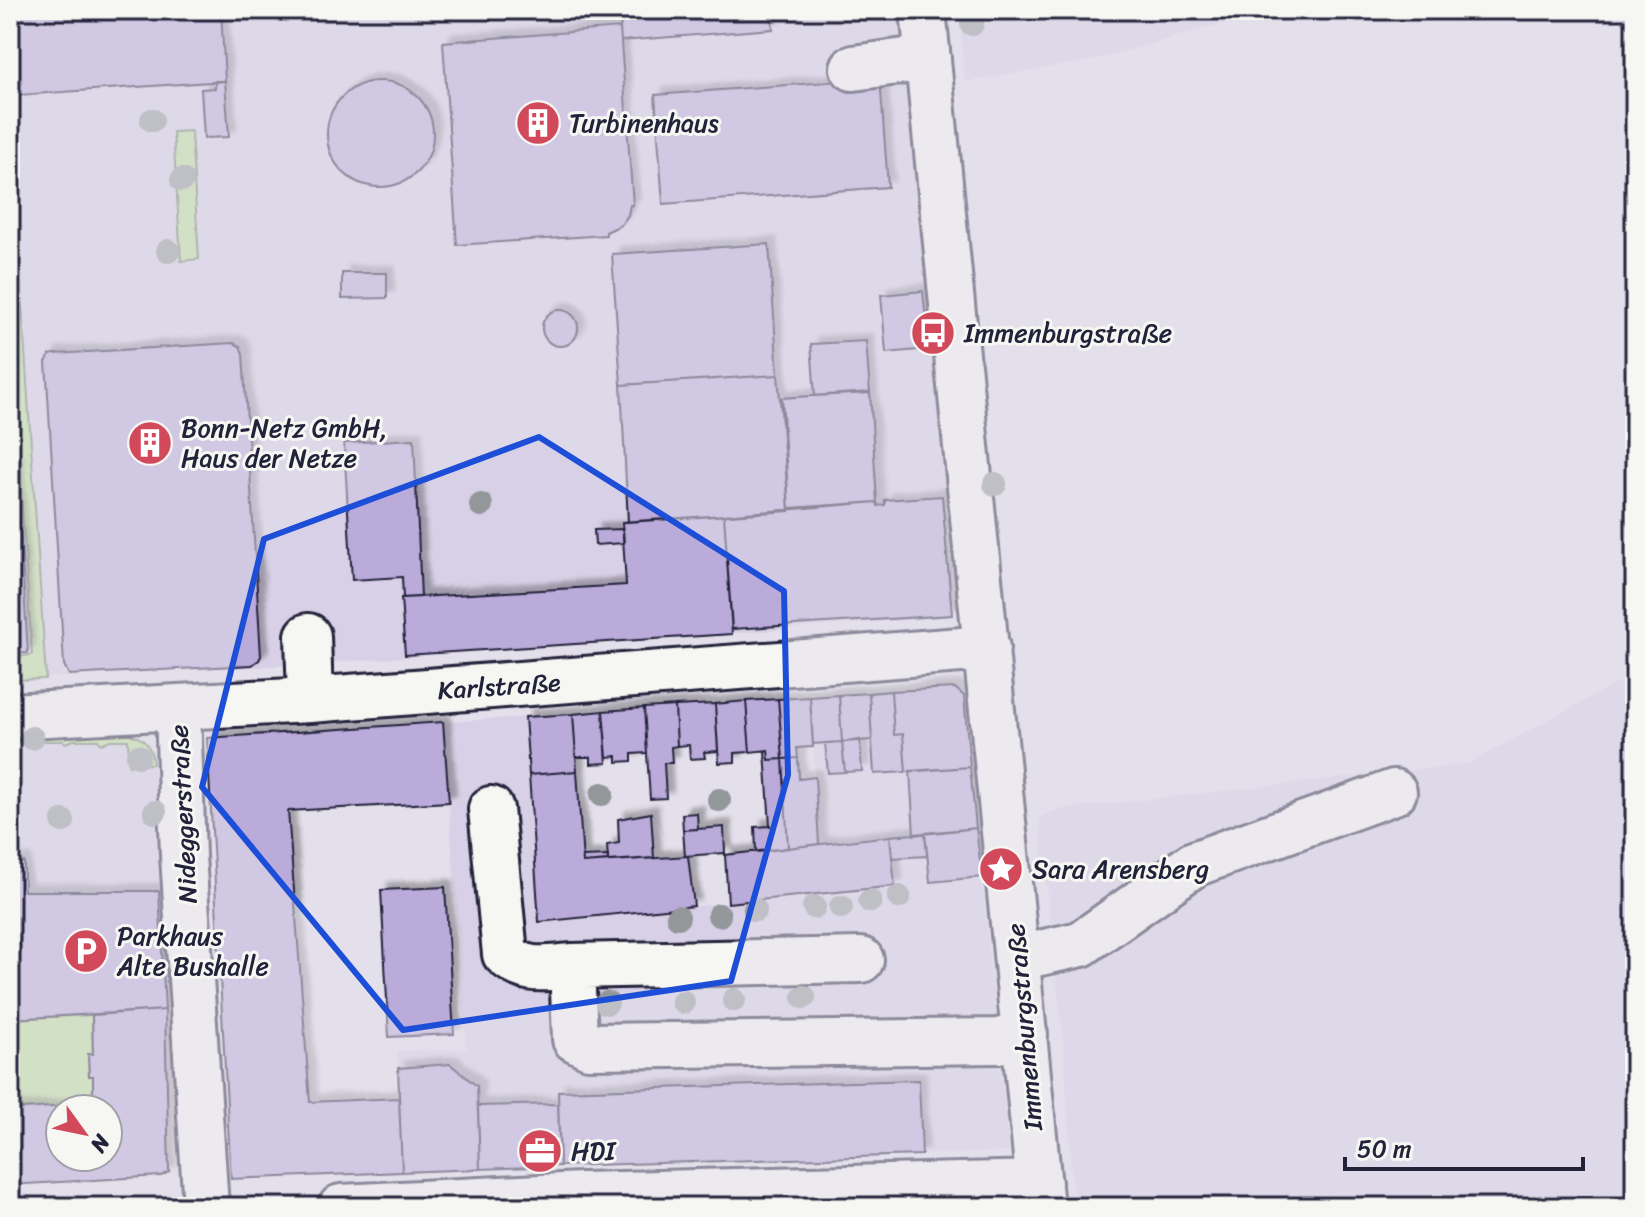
<svg xmlns="http://www.w3.org/2000/svg" width="1645" height="1217" font-family="Sriracha,sans-serif">
	<style>
		.built { fill: #d8d0e6 }
		.green { fill: #bddf98; stroke: #70806a; stroke-width: 2 }
		.building { fill: #bbabdb; stroke: #22223b; stroke-width: 2; fill-rule: evenodd; filter: url(#shadow) }
		.lines { fill: none; stroke-linecap: round; stroke-linejoin: round }
		.minor-casing { stroke: #22223b; stroke-width: 50 }
		.minor { stroke: #f6f6f2; stroke-width: 44 }
		.tree { fill: #93979a }
		.marked { fill: none; stroke: #1d4ed8; stroke-width: 6; stroke-linejoin: round }
		.labels { text-anchor: middle; stroke-width: 6; stroke-linejoin: round; paint-order: stroke }
		.poi-label { font-size: 26px; fill: #22223b; stroke: #f6f6f2; text-anchor: start }
		.street-label { font-size: 26px; fill: #22223b; stroke: #f6f6f2 }
	</style>
	<defs>
		<filter id="shadow"><feDropShadow dx="7" dy="-7" stdDeviation="2" flood-color="#0004"/></filter>
	</defs>
	<rect width="100%" height="100%" fill="#e4e0eb"/>
	<filter id="ink" filterUnits="userSpaceOnUse"><feTurbulence type="fractalNoise" baseFrequency=".0125" numOctaves="2"/><feDisplacementMap in="SourceGraphic" scale="16" xChannelSelector="R" yChannelSelector="G"/><feConvolveMatrix kernelMatrix="1 2 1 2 8 2 1 2 1" color-interpolation-filters="sRGB"/></filter>
	<g filter="url(#ink)">
		<!-- built -->
		<path class="built" d="M10 10H911L934 219 952 617 327 663 10 680Z
			M959 10H1270L1095 60 965 82Z
			M1635 673V1207H1074L1063 1043 1039 817 1059 809 1467 764Z
			M955 688 964 696 1009 1152 560 1166 558 1105 478 1106 480 1169 402 1172 397 1051 466 1049 443 722 525 717 539 922 894 886 819 844 810 697Z
			M10 734H129L143 739 153 752 165 1010 10 1019Z"/>
		<!-- green -->
		<path class="green" d="M191 131 199 259 181 261 173 132Z
			M21 288 46 679 10 680V658L32 655 18 448 14 447 10 375V296Z
			M10 734H129C146 738 152 748 153 764L129 765 128 740H110L101 744 98 740H74L66 743 63 741H39L36 744 10 741Z
			M92 1015 93 1054H88L89 1075 93 1076V1104L10 1110V1019Z"/>
		<!-- building -->
		<path class="building" d="M14 10H221L225 81 19 95Z
			M624 10H771L773 29 621 41 620 28Z
			M620 28 633 205H630L628 215 621 225 606 232V235L457 245 443 42Z
			M880 78 888 187 663 204 655 95Z
			M327 134a53 53 0 1 1 106 0a53 53 0 1 1-106 0Z
			M215 81H225L229 137 204 138 201 89 215 88Z
			M769 244 778 375 621 385 612 254Z
			M342 273H387V298L342 299Z
			M923 291 929 349 886 353 881 295Z
			M542 328a18 18 0 1 1 36 0a18 18 0 1 1-36 0Z
			M866 341 870 393 815 396 811 344Z
			M233 343 240 346 243 354 261 656 259 660 252 665 69 675 64 665 46 362 50 355 55 354Z
			M778 375 789 511 628 522 621 385Z
			M870 392 877 502 789 508 782 398Z
			M414 439 421 597 403 598 402 577 352 580 344 443Z
			M16 464 28 653 10 654V465Z
			M942 496 952 615 732 629 724 515 877 502 878 506 885 505V500Z
			M724 515 732 634 405 655 401 598 626 585 622 522Z
			M623 529 624 543 595 545 594 530Z
			M955 688 964 696 970 767 906 772 903 734 894 735 891 691Z
			M891 691 894 735 903 734 906 772 874 774 869 693Z
			M869 693 872 740 842 742 839 695Z
			M839 695 842 742 813 744 810 697Z
			M810 697 813 747 797 748 798 758 783 759 778 699Z
			M778 699 783 759 769 760 768 750 750 752 746 701Z
			M746 701 750 752 735 753V762L719 763 715 704Z
			M715 704 718 751 704 752 705 758 690 759 689 745 677 746 675 706Z
			M675 706 677 746 671 747 672 763H664L666 798 650 799 644 708Z
			M644 708 647 753 632 754V761L617 762V756L607 757 603 711Z
			M603 711 607 763 591 764V757H576L573 714Z
			M573 714 577 771 529 775 525 717Z
			M443 722 449 802 288 811 310 1102 399 1098 402 1172 231 1179 207 738Z
			M860 740 862 771 845 772 842 742Z
			M842 742 845 772 828 773 825 743Z
			M768 750 769 760 783 759 788 848 756 852 755 827 770 826 765 751Z
			M798 758 799 779 815 777 819 844 788 848 783 759Z
			M970 767 976 828 914 835 910 771Z
			M577 771 583 863 688 856 694 906 539 922 529 775Z
			M651 813 654 858 608 861 607 845 619 843 618 819Z
			M697 813 698 829 683 830 682 814Z
			M724 827 725 853 685 856 683 830Z
			M976 828 982 877 930 882 925 833Z
			M925 833 927 856 892 858 890 836Z
			M890 836 895 886 728 903 725 855Z
			M608 856V861L583 863 582 857Z
			M24 862V891H159L165 1010 10 1019V863Z
			M445 887 454 1034 389 1037 381 890Z
			M165 1010 169 1172 161 1176 10 1185V1110L93 1104V1076H89L88 1054H93L92 1015ZM60 1109H108V1157H60Z
			M450 1064 477 1086 480 1169 402 1172 398 1068Z
			M919 1080 922 1155 560 1166 558 1091Z
			M558 1104 560 1166 480 1169 478 1106Z"/>
		<g class="lines">
			<!-- minor casing -->
			<g class="minor-casing">
				<path id="minor" d="M923 10 1041 1207
					M853 68 928 58
					M308 636 310 700
					M178 709 183 856 206 1207
					M10 716 310 700 987 648
					M491 809 505 954C526 974 545 968 572 966L575 1039 589 1046 998 1041 1025 1035
					M1017 958 1081 944 1194 864 1394 792
					M572 966 861 960
					M341 1207 582 1195 1039 1183"/>
			</g>
			<!-- minor -->
			<use href="#minor" class="minor"/>
		</g>
		<!-- trees -->
		<g class="tree">
			<circle cx="972" cy="24" r="12"/>
			<circle cx="152" cy="120" r="12"/>
			<circle cx="182" cy="180" r="12"/>
			<circle cx="168" cy="251" r="12"/>
			<circle cx="995" cy="484" r="12"/>
			<circle cx="481" cy="505" r="12"/>
			<circle cx="32" cy="738" r="12"/>
			<circle cx="138" cy="756" r="12"/>
			<circle cx="602" cy="794" r="12"/>
			<circle cx="719" cy="800" r="12"/>
			<circle cx="155" cy="812" r="12"/>
			<circle cx="63" cy="821" r="12"/>
			<circle cx="899" cy="897" r="12"/>
			<circle cx="870" cy="901" r="12"/>
			<circle cx="814" cy="907" r="12"/>
			<circle cx="841" cy="907" r="12"/>
			<circle cx="755" cy="910" r="12"/>
			<circle cx="719" cy="915" r="12"/>
			<circle cx="678" cy="917" r="12"/>
			<circle cx="804" cy="997" r="12"/>
			<circle cx="734" cy="1000" r="12"/>
			<circle cx="683" cy="1002" r="12"/>
			<circle cx="607" cy="1003" r="12"/>
		</g>
	</g>
	<!-- marked area -->
	<path d="M0 0H1645V1217H0ZM539 437 784 591 788 775 731 981 403 1030 202 787 264 539Z" fill="#e4e0eb" fill-opacity=".55" fill-rule="evenodd"/>
	<path class="marked" d="M539 437 784 591 788 775 731 981 403 1030 202 787 264 539Z"/>
	<!-- icons -->
	<defs>
		<g id="building-disc" transform="scale(2.3)"><circle r="9.5" fill="#d1495b" stroke="#f6f6f2"/><path d="M-4-6H4V6H1V3H-1V6H-4ZM-2.5-4.3h1.7v1.8h-1.7ZM.8-4.3h1.7v1.8H.8ZM-2.5-1h1.7V.8h-1.7ZM.8-1h1.7V.8H.8Z" fill="#fff"/></g>
		<g id="bus-disc" transform="scale(2.3)"><circle r="9.5" fill="#d1495b" stroke="#f6f6f2"/><path d="M-5-6H5V4H4V6H2V4H-2V6H-4V4H-5ZM-3.5-4V0h7V-4ZM-3.5 1.2v1.5H-2V1.2ZM2 1.2v1.5H3.5V1.2Z" fill="#fff"/></g>
		<g id="sight-disc" transform="scale(2.3)"><circle r="9.5" fill="#d1495b" stroke="#f6f6f2"/><path d="M0-6L1.8-2.2L6-1.7L2.9 1.2L3.7 5.4L0 3.3L-3.7 5.4L-2.9 1.2L-6-1.7L-1.8-2.2Z" fill="#fff"/></g>
		<g id="parking-disc" transform="scale(2.3)"><circle r="9.5" fill="#d1495b" stroke="#f6f6f2"/><path d="M-3.5-5.5H1a3.5 3.5 0 0 1 0 7H-1V5.5H-3.5ZM-1-3.4V-.6H.8a1.4 1.4 0 0 0 0-2.8Z" fill="#fff"/></g>
		<g id="office-disc" transform="scale(2.3)"><circle r="9.5" fill="#d1495b" stroke="#f6f6f2"/><path d="M-6-3h4V-5.5h4V-3h4V5H-6ZM-1-4.5V-3h2v-1.5ZM-6 0V1H6V0Z" fill="#fff"/></g>
	</defs>
	<g fill-rule="evenodd">
		<use href="#building-disc" x="538" y="123"/>
		<use href="#bus-disc" x="933" y="333"/>
		<use href="#building-disc" x="150" y="443"/>
		<use href="#sight-disc" x="1001" y="869"/>
		<use href="#parking-disc" x="86" y="951"/>
		<use href="#office-disc" x="540" y="1151"/>
	</g>
	<g class="labels">
		<!-- poi labels -->
		<g class="poi-label">
			<text x="569" y="132">Turbinenhaus</text>
			<text x="964" y="342">Immenburgstraße</text>
			<text x="181" y="437">Bonn-Netz GmbH,<tspan x="181" dy="30">Haus der Netze</tspan></text>
			<text x="1032" y="878">Sara Arensberg</text>
			<text x="117" y="945">Parkhaus<tspan x="117" dy="30">Alte Bushalle</tspan></text>
			<text x="571" y="1160">HDI</text>
		</g>
		<!-- street labels -->
		<g class="street-label">
			<text transform="translate(499 686) rotate(-4)" y="9">Karlstraße</text>
			<text transform="translate(183 814) rotate(-93)" y="9">Nideggerstraße</text>
			<text transform="translate(1024 1027) rotate(-95)" y="9">Immenburgstraße</text>
		</g>
	</g>
	<!-- margin -->
	<rect width="1645" height="1217" fill="none" stroke="#f6f6f2" stroke-width="40"/>
	<rect x="20" y="20" width="1605" height="1177" fill="none" stroke="#22223b" stroke-width="3" filter="url(#ink)"/>
	<!-- north arrow -->
	<g transform="translate(84 1133) rotate(123)"><circle r="38" fill="#f6f6f2" stroke="#a1a1a9" stroke-width="2"/>
	<path d="M0-6L14 30L0 20L-14 30Z" fill="#d1495b"/>
	<text y="-12" font-size="22" font-weight="bold" text-anchor="middle" fill="#22223b">N</text>
	</g>
	<!-- scale -->
	<path d="M1345 1157v12h238v-12" fill="none" stroke="#22223b" stroke-width="4"/>
	<text x="1357" y="1157" font-size="24" fill="#22223b" stroke="#f6f6f2" stroke-width="6" paint-order="stroke">50 m</text>
</svg>
